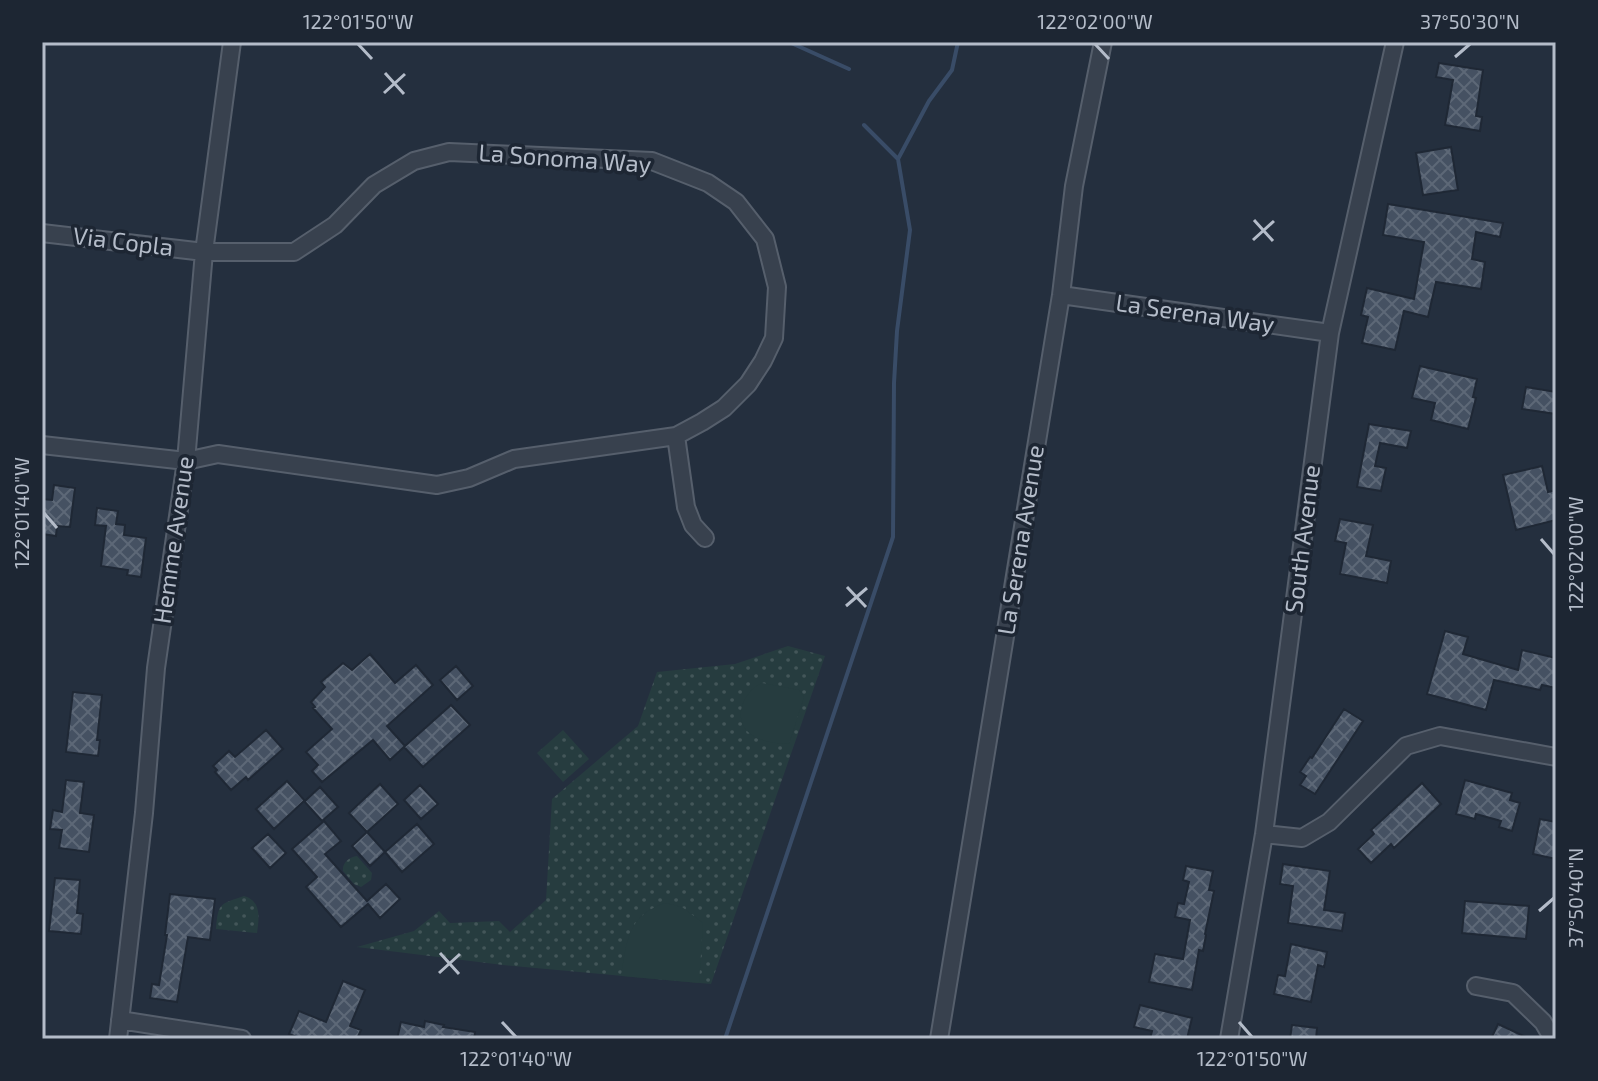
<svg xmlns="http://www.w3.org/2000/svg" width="1598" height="1081" font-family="'Exo 2',sans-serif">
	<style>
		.green { fill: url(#green-dots) }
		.pitch { fill: #263c3f }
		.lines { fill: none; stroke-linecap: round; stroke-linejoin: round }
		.stream { stroke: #394c67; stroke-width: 4 }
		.building { fill: url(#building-cross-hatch); stroke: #1f2835; stroke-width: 2 }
		.street-casing { stroke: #565f6c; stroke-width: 20 }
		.street { stroke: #38414e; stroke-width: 16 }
		.ticks { fill: none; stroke: #b4bcc9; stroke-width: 3 }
		.labels { text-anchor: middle; stroke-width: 7; stroke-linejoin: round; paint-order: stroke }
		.street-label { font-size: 24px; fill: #b4bcc9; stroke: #1d2633 }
		.neatline { fill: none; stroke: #b4bcc9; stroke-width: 3 }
		.ticks-label { font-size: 20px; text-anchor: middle; fill: #b4bcc9 }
	</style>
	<defs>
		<pattern id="green-dots" width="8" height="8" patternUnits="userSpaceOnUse" patternTransform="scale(2)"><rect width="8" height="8" fill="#263c3f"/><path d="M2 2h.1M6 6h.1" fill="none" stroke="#435659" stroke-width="1.8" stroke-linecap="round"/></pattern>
		<pattern id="building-cross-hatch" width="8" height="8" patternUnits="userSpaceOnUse" patternTransform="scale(2)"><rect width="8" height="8" fill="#455162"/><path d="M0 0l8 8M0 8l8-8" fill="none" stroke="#5d6877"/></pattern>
	</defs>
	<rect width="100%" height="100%" fill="#242f3e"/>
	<!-- green -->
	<path class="green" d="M788 646 825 656 711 984 503 965 357 947 414 931 439 911 450 923 499 921 510 932 546 900 552 799 638 726 657 672 735 664Z
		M563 730 589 759 563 782 537 753Z
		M357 856 372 873 371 880 361 887 354 884 343 871C342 863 349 857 357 856Z
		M244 896C262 901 259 919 257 933L216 929C218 903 220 904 244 896Z"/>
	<!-- pitch -->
	<path class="pitch" d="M762 683 799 690 804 697 789 744C776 743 757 742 747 731 733 716 745 690 762 683Z
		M665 903 682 907 703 923 699 983 621 976C627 941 627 916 665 903Z"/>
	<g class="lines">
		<!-- stream -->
		<path class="stream" d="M789 42 849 69
			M898 159 929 101 952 70 958 42
			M725 1039 893 537 894 383 897 331 910 230 898 159 864 125"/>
	</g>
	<!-- building -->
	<path class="building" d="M1439 63 1483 70 1476 116 1482 117 1480 131 1445 125 1453 80 1436 77Z
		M1451 147 1458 190 1423 195 1416 153Z
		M1388 204 1503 223 1500 237 1476 232 1472 259 1485 262 1481 289 1436 282 1428 317 1404 311 1395 350 1362 343 1368 317 1361 315 1367 288 1414 299 1424 242 1383 235Z
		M1420 366 1477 379 1473 397 1476 398 1468 429 1431 420 1435 403 1412 398Z
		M1526 387 1556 392V414L1522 409Z
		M1369 424 1411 431 1407 448 1380 443 1375 466 1386 468 1381 491 1357 487Z
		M1542 466 1548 492 1556 490V520L1516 530 1503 475Z
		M54 485 75 488 70 527 57 526 56 536 42 534V499L52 500Z
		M97 508 118 511 116 524 125 525 124 535 146 538 141 577 127 575 128 570 101 566 106 526 95 525Z
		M1340 519 1373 525 1366 556 1391 561 1387 583 1340 574 1346 543 1335 541Z
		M1445 631 1468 637 1463 654 1518 670 1522 650 1556 658V688L1542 685 1540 690 1494 680 1486 710 1427 694Z
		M370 654 395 683 416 665 433 685 387 726 405 746 451 705 470 725 423 767 404 747 390 760 373 740 322 782 312 771 318 765 306 752 332 729 313 708 315 707 311 702 325 687 321 682 343 663 352 670Z
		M456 666 473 686 457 700 440 680Z
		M73 692 102 695 97 740H100L98 756 66 752Z
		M1344 709 1363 721 1315 794 1300 785 1306 776 1300 772 1310 757 1312 758Z
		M266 730 283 749 248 780 246 777 231 790 215 772 217 770 213 766 229 751 235 757Z
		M66 780 84 782 80 813 94 815 89 852 59 848 62 830 50 829 53 810 62 812Z
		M1465 780 1512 793 1510 800 1520 803 1512 831 1499 827 1501 821 1476 814 1475 819 1456 814Z
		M287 781 305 801 320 787 338 807 322 821 304 801 274 829 256 809Z
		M1422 783 1441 804 1394 848 1391 844 1371 863 1358 849 1374 834 1371 830Z
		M380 784 398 804 367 832 349 813Z
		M420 785 438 804 421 819 404 800Z
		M1540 819 1556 822V859L1533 854Z
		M324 821 341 841 325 854 367 901 386 884 400 899 380 918 368 904 341 927 306 887 317 877 292 849Z
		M417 824 434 844 402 872 385 852Z
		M367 832 385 852 370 866 352 846Z
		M268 834 286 853 270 868 252 848Z
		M1283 864 1330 871 1324 910 1345 913 1342 931 1288 923 1293 886 1280 884Z
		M1186 866 1213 871 1209 890 1214 891 1205 934 1206 935 1203 951 1199 950 1192 990 1149 982 1155 954 1183 959 1190 920 1175 917 1178 903 1184 904 1189 882 1183 880Z
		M55 878 80 880 77 913 83 914 81 934 49 931Z
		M170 894 215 899 210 940 188 937 177 1002 150 998 152 984 159 985 167 935H165Z
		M1465 901 1529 906 1526 939 1462 933Z
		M1291 944 1327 952 1324 967 1318 965 1311 1002 1274 994 1278 975 1285 976Z
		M343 981 365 990 350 1026 361 1030 357 1039H302L289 1034 299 1011 326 1022Z
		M1140 1005 1192 1018 1187 1039H1150L1152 1031 1134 1027Z
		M425 1021 444 1025 443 1027 475 1032 474 1039H397L401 1022 424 1027Z
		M1498 1024 1530 1039H1491Z
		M1292 1025 1317 1028 1316 1039H1290Z"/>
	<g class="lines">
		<!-- street casing -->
		<g class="street-casing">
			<path id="street" d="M42 233 204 252H294L335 225 374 185 414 161 449 152 652 161 708 183 736 202 765 239 777 287 774 338 763 361 748 384 724 408 702 422 676 436 514 459 469 478 437 485 218 454 186 461 42 445
				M1061 295 1330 333
				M676 436 686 507 693 525 705 538
				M1264 834 1302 838 1329 822 1406 746 1440 736 1556 757
				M1476 986 1513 993 1543 1022 1553 1039
				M120 1020 242 1039
				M118 1039 144 813 156 668 186 461 204 252 232 42
				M939 1039 1061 295 1074 186 1103 42
				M1229 1039 1264 834 1330 333 1395 42"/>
		</g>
		<!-- street -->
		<use href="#street" class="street"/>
	</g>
	<!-- ticks -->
	<path class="ticks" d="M358 44 372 59M1095 44 1109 59M1455 57 1470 44M385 73 404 94M384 93 405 74M1254 220 1273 241M1253 240 1274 221M44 513 57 528M1541 539 1554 554M847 587 866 607M846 606 867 588M1539 911 1554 898M440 953 459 974M439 973 460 954M502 1022 516 1037M1239 1022 1252 1037"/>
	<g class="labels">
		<!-- street labels -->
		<g class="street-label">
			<text transform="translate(565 159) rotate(4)" y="8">La Sonoma Way</text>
			<text transform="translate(123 242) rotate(7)" y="8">Via Copla</text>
			<text transform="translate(1195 314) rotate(8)" y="8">La Serena Way</text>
			<text transform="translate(1303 539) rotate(-83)" y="8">South Avenue</text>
			<text transform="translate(174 540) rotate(-82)" y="8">Hemme Avenue</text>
			<text transform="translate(1021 540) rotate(-81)" y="8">La Serena Avenue</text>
		</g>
	</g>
	<!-- border -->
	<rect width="1598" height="1081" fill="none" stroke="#1d2633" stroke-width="88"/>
	<rect x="44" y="44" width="1510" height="993" class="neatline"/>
	<g class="ticks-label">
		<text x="358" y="29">122°01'50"W</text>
		<text x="1095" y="29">122°02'00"W</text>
		<text x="1470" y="29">37°50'30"N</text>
		<text transform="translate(22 513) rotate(-90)" y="7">122°01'40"W</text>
		<text transform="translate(1576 554) rotate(-90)" y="7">122°02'00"W</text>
		<text transform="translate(1576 898) rotate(-90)" y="7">37°50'40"N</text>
		<text x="516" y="1066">122°01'40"W</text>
		<text x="1252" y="1066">122°01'50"W</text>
	</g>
</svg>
